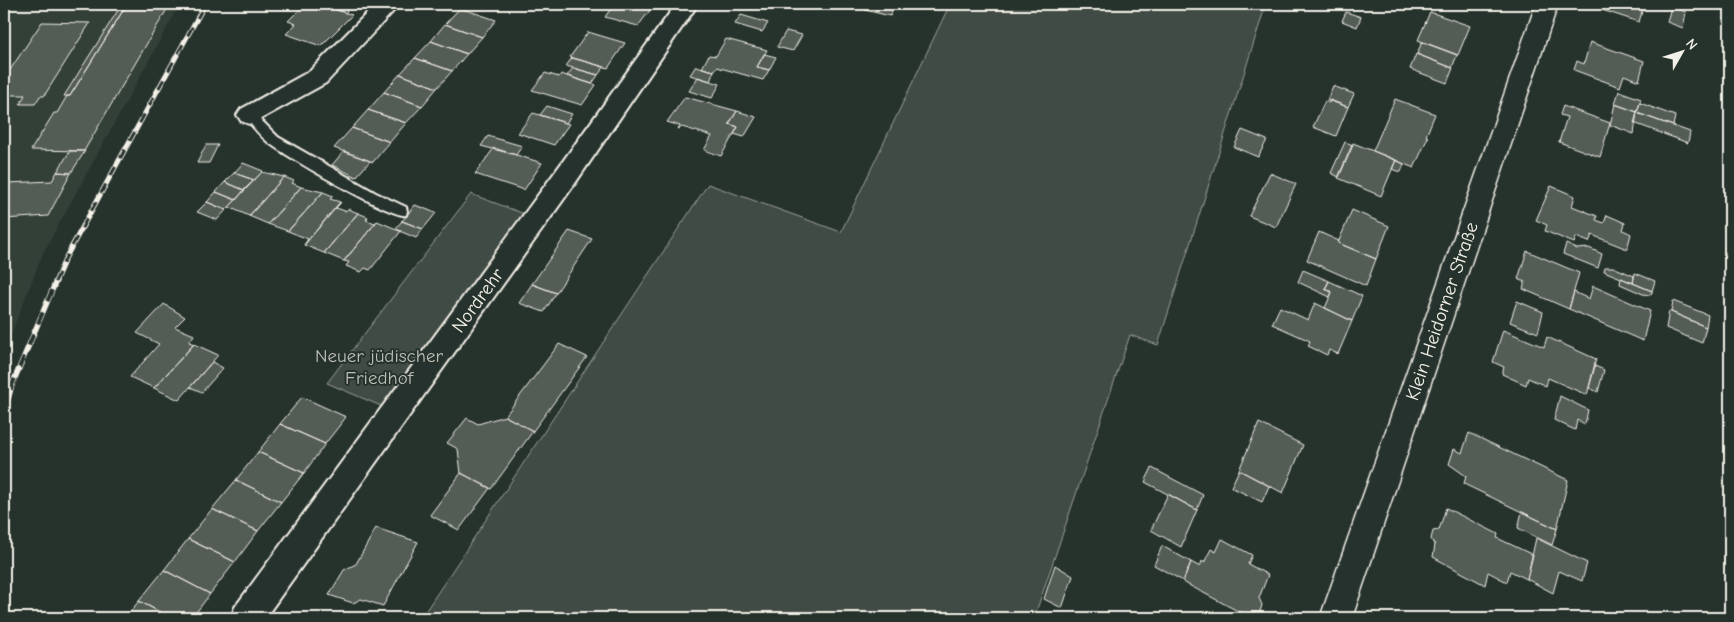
<svg xmlns="http://www.w3.org/2000/svg" width="1734" height="622" font-family="'Comic Neue',sans-serif">
	<style>
		.built { fill: #333f39 }
		.green { fill: #414b45; stroke: #9a9e96 }
		.building { fill: #525c55; stroke: #f4f1e8 }
		.lines { fill: none; stroke-linecap: round; stroke-linejoin: round }
		.lane-casing { stroke: #f4f1e8; stroke-width: 4 }
		.street-casing { stroke: #f4f1e8; stroke-width: 4 }
		.secondary-casing { stroke: #f4f1e8; stroke-width: 3 }
		.lane { fill: #26332d; fill-rule: evenodd }
		.street { fill: #26332d; fill-rule: evenodd }
		.secondary { fill: #26332d; fill-rule: evenodd }
		.rail-far1-casing { stroke: #f4f1e8; stroke-width: 5 }
		.rail-casing { stroke: #f4f1e8; stroke-width: 5.5 }
		.rail-far1 { stroke: #26332d; stroke-width: 3; stroke-dasharray: 10; stroke-linecap: butt }
		.rail { stroke: #26332d; stroke-width: 4; stroke-dasharray: 12; stroke-linecap: butt }
		.labels { text-anchor: middle; stroke-width: 4; stroke-linejoin: round; paint-order: stroke }
		.street-label { font-size: 19px; fill: #f4f1e8; stroke: #26332d }
		.park-label { font-size: 19px; fill: #bebfb7; stroke: #26332d }
	</style>
	<rect width="100%" height="100%" fill="#26332d"/>
	<filter id="ink" filterUnits="userSpaceOnUse"><feTurbulence type="fractalNoise" baseFrequency=".02" numOctaves="2"/><feDisplacementMap in="SourceGraphic" scale="10" xChannelSelector="R" yChannelSelector="G"/><feConvolveMatrix kernelMatrix="1 2 1 2 8 2 1 2 1" color-interpolation-filters="sRGB"/></filter>
	<g filter="url(#ink)">
		<!-- built -->
		<path class="built" d="M4 4H180L43 253 4 352Z"/>
		<!-- green -->
		<path class="green" d="M950 4H1266L1158 345 1130 335 1034 618H421L708 184 841 232Z
			M471 194 527 215 388 409 327 383Z"/>
		<!-- building -->
		<path class="building" d="M122 4H127L70 96H64Z
			M127 4H170L84 151 31 150 54 113H57L67 96H70Z
			M305 4H319L352 15 321 46 286 34 296 24 288 21Z
			M324 4H354L345 13 323 5Z
			M614 4H633L651 9 638 26 605 17Z
			M868 4H895L890 16 865 10Z
			M1597 4H1644L1639 22 1596 8Z
			M1671 7 1686 12 1683 28 1667 22Z
			M460 8 496 20 482 37 445 24Z
			M1346 12 1361 17 1357 27 1342 21Z
			M1430 12 1470 26 1458 55 1418 40Z
			M741 15 768 23 762 32 735 24Z
			M42 22 90 23 44 96H40L35 104H20L25 95H4V79Z
			M445 24 482 37 467 54 431 41Z
			M786 31 802 35 793 51 777 47Z
			M588 32 625 43 608 68 570 57Z
			M726 39 767 50 757 67 769 70 763 80 717 67 714 71 702 68 709 55 716 56Z
			M431 41 467 54 452 71 415 58Z
			M1422 42 1457 55 1452 68 1417 54Z
			M1590 42 1644 61 1639 81 1624 75 1620 87 1574 70 1577 61 1584 64Z
			M764 54 776 57 769 70 757 67Z
			M1416 54 1453 68 1447 83 1410 69Z
			M415 58 452 71 437 88 400 74Z
			M572 58 604 67 598 75 566 66Z
			M696 66 714 71 710 81 690 75Z
			M573 68 598 75 592 84 567 76Z
			M545 73 559 77 561 74 596 85 582 105 532 90Z
			M400 74 437 88 422 106 384 92Z
			M698 77 720 84 712 98 689 91Z
			M1333 86 1354 94 1348 107 1327 100Z
			M1619 91 1641 99 1637 112 1615 104Z
			M384 92 422 106 406 123 368 110Z
			M685 97 737 111 729 124 738 127 721 156 704 150 712 136 682 127 678 129 680 126 667 122Z
			M1395 99 1435 114 1426 136 1428 137 1414 168 1373 151Z
			M1330 100 1348 107 1336 136 1313 127 1325 101 1329 103Z
			M1640 103 1675 116 1673 126 1637 113Z
			M1615 104 1637 112 1634 134 1610 125Z
			M547 106 572 114 566 123 540 115Z
			M1563 106 1610 123 1600 157 1559 142 1567 117 1560 115Z
			M368 110 406 123 390 142 352 128Z
			M737 111 756 117 744 137 734 134 738 127 729 124Z
			M533 113 569 124 554 145 518 133Z
			M1637 113 1690 132 1688 143 1634 123Z
			M352 128 390 142 373 162 334 148Z
			M1242 130 1267 140 1258 157 1234 147Z
			M488 136 522 146 516 155 481 146Z
			M1345 142 1353 145 1339 177 1331 173Z
			M1353 143 1396 160 1381 196 1338 178Z
			M206 145H218L209 163H197Z
			M494 148 542 163 524 190 475 174Z
			M70 151H85L71 173 57 172Z
			M344 151 370 161 356 177 332 165Z
			M1396 160 1404 164 1401 172 1392 169Z
			M243 163 263 171 254 180 234 173Z
			M57 172 71 173 48 216 4 219V190L8 183 52 181Z
			M262 172 284 177 249 216 229 207Z
			M234 173 254 180 244 190 225 182Z
			M1270 173 1296 184 1276 227 1249 216Z
			M284 177 294 181 292 183 301 187 268 224 249 216Z
			M225 182 244 190 236 200 216 192Z
			M1551 186 1575 196 1572 206 1597 216 1596 220 1604 223 1607 215 1625 223 1623 230 1631 234 1627 249 1592 235 1589 242 1576 237 1574 243 1545 231 1547 225 1536 220Z
			M301 187 323 192 288 231 268 224Z
			M216 192 236 200 226 210 207 202Z
			M323 192 333 196 330 199 340 202 304 245 308 239 288 231Z
			M207 202 226 210 217 220 197 212Z
			M341 202 336 208 345 211 348 209 358 213 324 253 304 245Z
			M415 205 436 213 423 229 402 221Z
			M1352 210 1389 226 1376 259 1338 243Z
			M358 213 368 217 366 220 375 223 377 221 344 261 324 253Z
			M377 221 401 231 370 270 365 268 361 272 346 266 349 262 344 261Z
			M402 221H401H402L423 229 416 238 395 229Z
			M569 231 592 239 556 293 532 284Z
			M1319 232 1339 241 1338 243 1376 259 1366 286 1307 260Z
			M1566 244 1577 249 1589 248 1602 254 1598 268 1563 254Z
			M1527 251 1579 273 1569 309 1523 289 1525 282 1518 279Z
			M1605 267H1613L1634 276 1633 283 1604 271Z
			M1303 270 1329 281 1325 289 1332 292 1330 297 1298 282Z
			M1635 273 1655 281 1652 291 1633 283Z
			M1621 278 1652 291V293L1649 295 1643 294 1620 284Z
			M1329 281 1362 296 1352 321 1325 308 1332 292 1325 289Z
			M532 284 556 293 544 312 519 303Z
			M1593 286 1650 311 1643 341 1569 309 1574 292 1589 299Z
			M1517 301 1543 312 1538 333 1510 322Z
			M1673 301 1708 315 1706 327 1671 312Z
			M1315 303 1352 321 1338 354 1329 350 1327 355 1308 346 1310 341 1272 324 1280 307 1308 320Z
			M164 304 185 317 175 327 194 335 189 342 194 344 154 388 130 377 159 344 137 333Z
			M1669 311 1706 327 1702 343 1666 328Z
			M1503 330 1544 347 1547 337 1596 359 1587 395 1548 378 1546 386 1528 378 1526 385 1502 374 1504 367 1493 362Z
			M194 344 218 355 179 400 154 388Z
			M559 344 587 357 533 431 505 416Z
			M212 362 223 368 202 392 190 387Z
			M1595 366 1604 370 1598 392 1589 388Z
			M1560 396 1588 410 1585 424 1577 420 1575 430 1554 420Z
			M302 397 346 417 325 444 280 424Z
			M505 416 533 431 491 489 461 473 458 449 447 443 467 418 478 424Z
			M1259 423 1303 445 1283 493 1239 470Z
			M280 424 325 444 304 473 258 452Z
			M1469 433 1568 480 1557 529 1464 484 1466 476 1449 464 1454 449 1462 453Z
			M258 452 304 473 281 502 236 480Z
			M1152 468 1203 495 1197 510 1145 482Z
			M1239 470 1269 486 1262 502 1231 487Z
			M461 473 490 488 459 530 430 515Z
			M236 480 281 502 258 531 212 509Z
			M1168 494 1197 510 1181 547 1151 530Z
			M1446 508 1498 534 1497 538 1533 555 1527 579 1510 571 1507 582 1488 572 1485 585 1433 557 1435 545 1431 539 1433 531 1439 530Z
			M212 509 258 531 235 562 188 539Z
			M1522 512 1557 529 1552 545 1518 528Z
			M376 528 418 542 383 606 361 599 353 603 329 595 344 570 356 564Z
			M1536 538 1587 563 1582 581 1559 571 1553 593 1527 579Z
			M188 539 235 562 210 594 164 570Z
			M1222 539 1252 555 1248 564 1268 575 1259 598 1262 605 1259 615 1251 618 1183 582 1191 562 1200 567 1202 561 1204 563 1211 549 1216 552Z
			M1162 546 1191 562 1183 581 1154 565Z
			M1055 565 1073 576 1062 608 1044 599Z
			M164 570 210 594 192 618H171L139 601Z
			M139 601 171 618H125Z"/>
		<g class="lines">
			<!-- lane casing -->
			<g class="lane-casing">
				<path id="lane" d="M249 110 253 112 278 137 376 193 406 207 407 211 406 215C393 219 284 155 269 143 260 136 253 126 245 118L243 115Z"/>
			</g>
			<!-- street casing -->
			<g class="street-casing">
				<path id="street" d="M376 4H400L326 83 257 121 249 124 241 121 237 115 241 109 310 71Z
					M676 4H698L576 182 265 618H231L235 607 558 168Z"/>
			</g>
			<!-- secondary casing -->
			<g class="secondary-casing">
				<path id="secondary" d="M1536 4H1558L1352 618H1320Z"/>
			</g>
			<!-- lane -->
			<use href="#lane" class="lane"/>
			<!-- street -->
			<use href="#street" class="street"/>
			<!-- secondary -->
			<use href="#secondary" class="secondary"/>
			<!-- rail-far1 casing -->
			<g class="rail-far1-casing">
				<path id="rail-far1" d="M55 282 66 257 205 4"/>
			</g>
			<!-- rail casing -->
			<g class="rail-casing">
				<path id="rail" d="M4 413 12 385 56 281"/>
			</g>
			<!-- rail-far1 -->
			<use href="#rail-far1" class="rail-far1"/>
			<!-- rail -->
			<use href="#rail" class="rail"/>
		</g>
	</g>
	<g class="labels">
		<!-- street labels -->
		<g class="street-label">
			<text transform="translate(477 300) rotate(-54)" y="7">Nordrehr</text>
			<text transform="translate(1441 311) rotate(-71)" y="7">Klein Heidorner Straße</text>
		</g>
		<!-- park labels -->
		<g class="park-label">
			<text x="379" y="362">Neuer jüdischer<tspan x="379" dy="22">Friedhof</tspan></text>
		</g>
	</g>
	<!-- margin -->
	<rect width="1734" height="622" fill="none" stroke="#26332d" stroke-width="20"/>
	<rect x="10" y="10" width="1714" height="602" fill="none" stroke="#f4f1e8" stroke-width="2" filter="url(#ink)"/>
	<!-- north arrow -->
	<g transform="translate(1682 52) rotate(51)" stroke="#26332d" stroke-width="4" paint-order="stroke">
	<path d="M0-4L9 19L0 12L-9 19Z" fill="#f4f1e8"/>
	<text y="-8" font-size="14" font-weight="bold" text-anchor="middle" fill="#f4f1e8">N</text>
	</g>
</svg>
